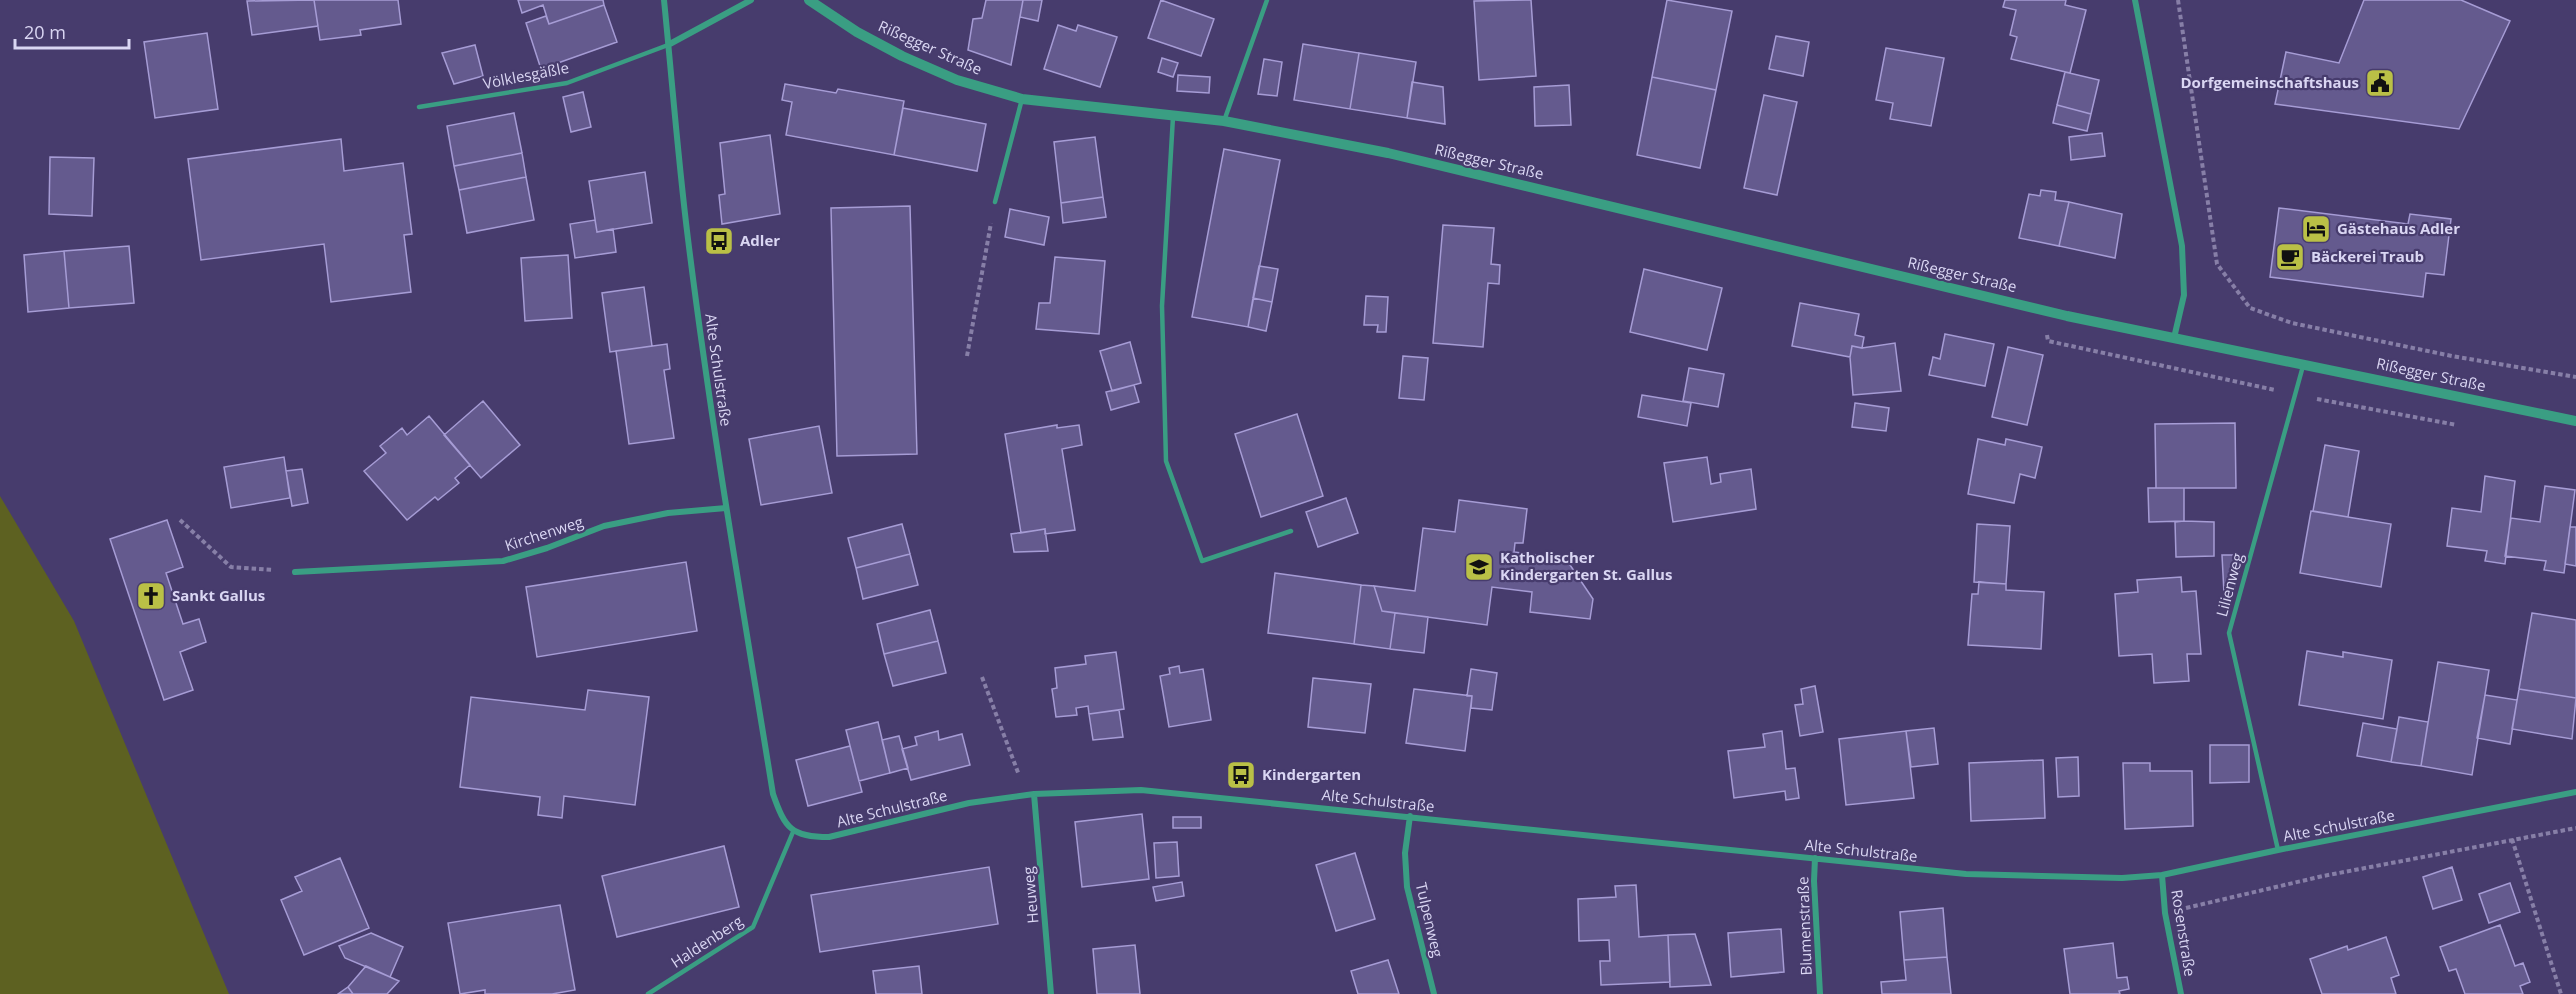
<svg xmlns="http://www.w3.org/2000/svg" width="2576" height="994" font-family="'Open Sans',sans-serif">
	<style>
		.green { fill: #5d6121 }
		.building { fill: #645a8e; stroke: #a69cd5; stroke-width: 1.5 }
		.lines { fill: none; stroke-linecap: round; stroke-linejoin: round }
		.path { stroke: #877fa7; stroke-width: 4; stroke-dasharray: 4.5 3; stroke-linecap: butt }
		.service { stroke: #3a9e83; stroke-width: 4.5 }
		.minor { stroke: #3a9e83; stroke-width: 6 }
		.tertiary { stroke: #3a9e83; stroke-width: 10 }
		.labels { text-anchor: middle; stroke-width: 4.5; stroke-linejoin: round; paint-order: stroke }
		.street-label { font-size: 15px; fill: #dad6f3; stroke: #473c6d }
		.poi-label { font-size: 15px; font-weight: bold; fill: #dad6f3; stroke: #473c6d; text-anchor: start }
	</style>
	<rect width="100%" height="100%" fill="#473c6d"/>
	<!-- green -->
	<path class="green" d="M0 496 74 621 229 994H0Z"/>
	<!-- building -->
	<path class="building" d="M314 0H398L401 24 360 30 361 35 320 40Z
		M314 0 318 26 252 35 247 1Z
		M518 0H603L604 5 549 24 543 5 522 13Z
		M1023 0H1042L1038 21 1020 17Z
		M1023 0 1011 65 968 50 973 19 982 18 986 0Z
		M1161 0 1214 19 1201 56 1148 38Z
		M1531 0 1536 76 1479 80 1474 1Z
		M1667 0 1732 11 1716 90 1652 77Z
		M2005 0H2066L2065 5 2086 10 2070 73 2011 59 2017 37 2010 35 2016 10 2003 7Z
		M2364 0H2461L2510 21 2459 129 2275 104 2286 52 2339 63Z
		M604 5 617 42 541 69 526 23 546 16 549 24Z
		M1058 25 1076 31 1078 25 1117 37 1100 87 1044 69Z
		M207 33 218 109 155 118 144 42Z
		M1776 36 1809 42 1803 76 1769 69Z
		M1303 44 1359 53 1350 109 1294 100Z
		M475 45 483 76 454 84 442 53Z
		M1886 48 1944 58 1931 126 1890 119 1893 103 1876 100Z
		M1359 53 1416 62 1407 118 1350 109Z
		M1162 58 1178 63 1173 77 1158 72Z
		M1264 59 1282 62 1277 96 1258 94Z
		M2065 72 2099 80 2091 114 2057 105Z
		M1178 75 1210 77 1209 93 1177 91Z
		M1652 77 1716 90 1700 168 1637 155Z
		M1412 82 1443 87 1445 124 1407 118Z
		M785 84 836 93 838 89 904 101 894 155 786 135 792 102 782 100Z
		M1569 85 1571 125 1535 126 1534 87Z
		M583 92 591 127 571 132 563 97Z
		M1764 95 1797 102 1777 195 1744 188Z
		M2057 105 2091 114 2087 131 2053 123Z
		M903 108 986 124 977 171 894 155Z
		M514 113 522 153 454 166 447 126Z
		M2102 133 2105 156 2071 160 2069 137Z
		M770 135 780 214 722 224 719 195 725 194 720 143Z
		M1095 137 1103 197 1061 203 1054 142Z
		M341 139 344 171 403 163 412 234 404 235 411 292 331 302 324 244 201 260 188 159Z
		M1224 149 1280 160 1248 327 1192 317Z
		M522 153 526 177 459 190 454 166Z
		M50 157 94 158 92 216 49 214Z
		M645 172 652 223 597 232 589 181Z
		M526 177 534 220 467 233 459 190Z
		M2041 190 2056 192 2055 200 2069 202 2059 246 2019 238 2029 194 2040 196Z
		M1103 197 1106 217 1063 223 1061 203Z
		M2069 202 2122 214 2115 258 2059 246Z
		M910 206 917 454 837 456 831 208Z
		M2279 208 2408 224 2410 214 2451 219 2444 275 2426 273 2423 297 2270 277Z
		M1010 209 1049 217 1044 245 1005 237Z
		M595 220 597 232 613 229 616 252 575 258 570 224Z
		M1443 225 1494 228 1491 264 1500 265 1499 284 1488 283 1483 347 1433 343Z
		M129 246 134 303 69 308 64 251Z
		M64 251 69 308 28 312 24 255Z
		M568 255 572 318 525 321 521 258Z
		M1055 257 1105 261 1099 334 1036 329 1039 303H1050Z
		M1259 266 1278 269 1272 302 1253 298Z
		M1644 269 1722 288 1707 350 1630 332Z
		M644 287 652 346 610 352 602 293Z
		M1366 296 1388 297 1386 332H1377L1378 325H1364Z
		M1253 298 1272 302 1266 331 1248 327Z
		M1800 303 1859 314 1855 335 1864 337 1862 348 1852 346 1850 357 1792 346Z
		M1945 334 1994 344 1985 386 1929 375 1933 357 1940 359Z
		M1130 342 1141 383 1112 391 1100 351Z
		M1895 343 1901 391 1853 395 1850 357 1852 346 1862 348Z
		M667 344 670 369 664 370 674 438 629 444 616 351Z
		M2008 347 2043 355 2027 425 1992 417Z
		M1403 356 1428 358 1424 400 1399 398Z
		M1689 368 1724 374 1718 407 1683 401Z
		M1134 385 1139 402 1111 410 1106 392Z
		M1642 395 1691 403 1687 426 1638 417Z
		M483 401 520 445 481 478 444 435Z
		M1855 403 1889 408 1886 431 1852 427Z
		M1297 414 1323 496 1261 517 1235 434Z
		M429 416 470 465 455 478 459 483 438 500 435 497 407 520 364 471 386 453 380 446 402 428 407 435Z
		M2235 423 2236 488H2156L2155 424Z
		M1057 425V428L1079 425 1082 445 1062 449 1075 530 1045 534V529L1021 533 1005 434Z
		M819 426 832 493 761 505 749 439Z
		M1978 439 2005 445 2006 439 2042 447 2035 478 2020 474 2014 503 1968 494Z
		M2325 445 2359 451 2348 517 2313 511Z
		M284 457 290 498 231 508 224 467Z
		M1707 457 1711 484 1721 482 1720 474 1751 469 1756 509 1673 522 1664 463Z
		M302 469 308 503 292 506 286 471Z
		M2485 476 2515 481 2505 564 2485 561 2487 551 2447 546 2452 508 2481 512Z
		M2545 486 2575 490 2564 573 2544 570 2546 561 2505 556 2511 518 2540 522Z
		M2148 488H2184V521L2149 522Z
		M1346 498 1358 533 1318 547 1306 512Z
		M1459 500 1527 509 1523 543H1515L1514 552 1566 559 1593 599 1590 619 1530 612 1532 592 1492 587 1487 625 1382 611 1374 586 1415 591 1423 528 1455 532Z
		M2311 511 2391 524 2381 587 2300 573Z
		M167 520 183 567 166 573 183 624 199 619 206 642 180 652 193 690 164 700 110 539Z
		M2184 521 2214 522V556L2176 557 2175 522Z
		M902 524 910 554 856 568 848 538Z
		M1977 524 2010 526 2006 584 1974 582Z
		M2570 527H2576V566L2565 564Z
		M1045 529 1048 551 1014 552 1011 534Z
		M910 554 918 585 863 599 856 568Z
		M2222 555H2243L2233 593H2224Z
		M686 562 697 631 537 657 526 587Z
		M1275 573 1361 585 1354 644 1268 633Z
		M2181 577 2182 592 2196 591 2201 654H2187L2189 681 2154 683 2152 654 2119 656 2115 594 2138 592 2137 580Z
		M1979 582 2006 584V590L2044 592 2041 649 1968 645 1972 594H1978Z
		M1361 585 1374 586 1382 611 1395 613 1390 649 1354 644Z
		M930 610 938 641 884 654 877 624Z
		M1395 613 1428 617 1424 653 1390 649Z
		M2532 613 2576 620V698L2519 689Z
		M938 641 946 673 893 686 884 654Z
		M2307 651 2343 657V652L2392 660 2383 719 2299 705Z
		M1116 652 1124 709 1089 714 1088 706 1076 708 1077 715 1056 717 1052 689 1057 688 1055 668 1086 664 1085 656Z
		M2438 662 2489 670 2472 775 2421 766Z
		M1179 666 1180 673 1203 669 1211 720 1169 727 1160 676 1170 674 1169 668Z
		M1471 669 1497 673 1492 710 1471 708 1472 696H1467Z
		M1313 678 1371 684 1365 733 1308 727Z
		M1815 686 1823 732 1800 736 1795 705 1803 704 1801 689Z
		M1414 689 1472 696 1465 751 1406 743Z
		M2519 689 2576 698 2572 739 2512 729Z
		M588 690 649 697 635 805 564 796 562 818 538 815 540 797 460 787 471 697 585 710Z
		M2485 695 2517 700 2510 744 2477 738Z
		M1119 710 1123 737 1093 740 1089 714Z
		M2399 717 2428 722 2421 766 2391 762Z
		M878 722 890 773 859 781 846 730Z
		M2363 723 2397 729 2391 762 2357 756Z
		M1934 728 1938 764 1911 767 1906 731Z
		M938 731 939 740 962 734 970 765 911 780 902 749 917 745 915 737Z
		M1782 731 1786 769 1795 768 1799 798 1786 800 1785 791 1734 798 1728 751 1765 747 1763 734Z
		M1906 731 1914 798 1846 805 1839 739Z
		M899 736 908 768 890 773 882 740Z
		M2210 745H2249V782L2210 783Z
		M850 746 862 792 808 806 796 760Z
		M2078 757 2079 796 2058 797 2056 758Z
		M2043 760 2045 818 1971 821 1969 763Z
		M2123 763H2150V771H2192L2193 826 2125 829Z
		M1142 814 1149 879 1082 887 1075 822Z
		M1173 817H1201V828H1173Z
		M1177 842 1179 876 1156 878 1154 843Z
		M724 846 739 907 617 937 602 876Z
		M1355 853 1375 919 1336 931 1316 865Z
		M340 858 369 928 304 955 281 900 302 891 295 877Z
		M989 867 998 924 820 952 811 895Z
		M2452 867 2462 900 2433 909 2423 877Z
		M1182 882 1184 896 1156 901 1153 887Z
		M2510 883 2520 912 2489 923 2479 894Z
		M1636 885 1639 937 1668 935 1670 982 1601 985 1600 961H1610L1609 940 1579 941 1578 899 1616 897 1615 886Z
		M560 905 575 990 552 994H485V990L460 994 448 923Z
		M1943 908 1947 957 1904 960 1900 912Z
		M2500 925 2515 966 2523 963 2530 982 2520 986 2523 994H2465L2456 969 2449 971 2440 947Z
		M1781 929 1784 972 1731 977 1728 933Z
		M371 933 403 947 390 977 345 958 339 946Z
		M1695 934 1711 985 1670 987 1668 935Z
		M2386 937 2399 975 2391 978 2396 994H2322L2310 959 2347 946 2348 950Z
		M2113 943 2117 978 2127 977 2129 989 2119 991 2120 994H2070L2064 949Z
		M1135 945 1140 994H1097L1093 949Z
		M1947 957 1951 994H1882L1881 982 1906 980 1904 960Z
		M1388 960 1399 994H1358L1351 971Z
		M366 966 390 977 399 981 387 994H353L348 987Z
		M919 966 922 994H876L873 971Z
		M348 987 353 994H338Z"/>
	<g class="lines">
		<!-- path -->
		<path class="path" d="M2178 0 2217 264 2250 308 2292 323 2452 356 2576 377
			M2047 335 2048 341 2275 390
			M967 356 991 223
			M2317 399 2457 425
			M180 520 231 567 274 570
			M982 677 1019 775
			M2512 839 2561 994
			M2186 908 2323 876 2576 828"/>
		<!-- service -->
		<path class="service" d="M419 107 567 83 668 45
			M1173 117 1162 306 1166 461 1202 561 1291 531
			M1224 121 1267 0
			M995 202 1022 99
			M2278 850 2229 633 2303 366
			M648 994 753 927 793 832"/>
		<!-- minor -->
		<path class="minor" d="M664 0C672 80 678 159 688 239 711 425 743 609 773 794 785 828 791 837 829 837L969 803 1034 794 1141 790 1966 874 2122 878 2162 875 2278 850 2576 792
			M2135 0 2182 246 2184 295 2174 338
			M668 45 751 0
			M295 572 503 561 547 548 604 526 668 513 726 508
			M1034 794 1051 994
			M1410 816 1405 853 1407 887 1434 994
			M1815 858 1814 881 1820 994
			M2162 875 2165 913 2181 994"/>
		<!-- tertiary -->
		<path class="tertiary" d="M809 0 857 32 902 56 957 80 1022 99 1224 121 1388 153 2067 316 2576 421"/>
	</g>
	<!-- icons -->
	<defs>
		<g id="civic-square" transform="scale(1.5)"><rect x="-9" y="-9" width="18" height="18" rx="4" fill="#bac046" stroke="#473c6d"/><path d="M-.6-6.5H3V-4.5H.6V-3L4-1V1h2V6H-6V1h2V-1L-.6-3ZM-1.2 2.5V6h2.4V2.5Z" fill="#111"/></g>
		<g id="hotel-square" transform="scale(1.5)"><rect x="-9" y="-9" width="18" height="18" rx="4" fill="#bac046" stroke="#473c6d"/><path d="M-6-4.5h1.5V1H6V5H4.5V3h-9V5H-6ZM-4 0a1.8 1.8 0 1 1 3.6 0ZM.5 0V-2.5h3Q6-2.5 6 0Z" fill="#111"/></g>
		<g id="bus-square" transform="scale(1.5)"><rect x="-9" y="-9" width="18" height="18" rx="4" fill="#bac046" stroke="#473c6d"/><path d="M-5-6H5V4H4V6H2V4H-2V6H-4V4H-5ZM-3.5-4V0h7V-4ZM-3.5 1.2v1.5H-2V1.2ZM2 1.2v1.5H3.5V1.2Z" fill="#111"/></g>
		<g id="cafe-square" transform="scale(1.5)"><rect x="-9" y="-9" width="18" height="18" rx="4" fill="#bac046" stroke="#473c6d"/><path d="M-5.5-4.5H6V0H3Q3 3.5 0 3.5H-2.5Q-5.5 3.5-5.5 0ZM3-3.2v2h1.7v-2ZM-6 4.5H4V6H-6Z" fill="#111"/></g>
		<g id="school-square" transform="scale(1.5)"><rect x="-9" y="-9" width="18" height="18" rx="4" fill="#bac046" stroke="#473c6d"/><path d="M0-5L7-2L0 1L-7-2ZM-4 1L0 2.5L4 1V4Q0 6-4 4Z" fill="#111"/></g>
		<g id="church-square" transform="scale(1.5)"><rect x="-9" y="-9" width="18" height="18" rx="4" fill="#bac046" stroke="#473c6d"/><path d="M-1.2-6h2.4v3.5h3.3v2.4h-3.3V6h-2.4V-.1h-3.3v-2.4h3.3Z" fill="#111"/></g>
	</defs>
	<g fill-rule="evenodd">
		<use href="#civic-square" x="2380" y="83"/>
		<use href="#hotel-square" x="2316" y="229"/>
		<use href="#bus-square" x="719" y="241"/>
		<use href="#cafe-square" x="2290" y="257"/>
		<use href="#school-square" x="1479" y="567"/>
		<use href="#church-square" x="151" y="596"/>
		<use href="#bus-square" x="1241" y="775"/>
	</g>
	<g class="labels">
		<!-- street labels -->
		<g class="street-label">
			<text transform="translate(930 48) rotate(24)" y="5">Rißegger Straße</text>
			<text transform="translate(526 76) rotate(-11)" y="5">Völklesgäßle</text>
			<text transform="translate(1489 162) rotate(13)" y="5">Rißegger Straße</text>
			<text transform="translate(1962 275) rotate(13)" y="5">Rißegger Straße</text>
			<text transform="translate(718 370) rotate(82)" y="5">Alte Schulstraße</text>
			<text transform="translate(2431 375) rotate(12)" y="5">Rißegger Straße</text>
			<text transform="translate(544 534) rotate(-18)" y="5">Kirchenweg</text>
			<text transform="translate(2230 585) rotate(-75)" y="5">Lilienweg</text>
			<text transform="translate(1378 801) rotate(6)" y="5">Alte Schulstraße</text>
			<text transform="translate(892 809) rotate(-14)" y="5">Alte Schulstraße</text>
			<text transform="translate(2339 826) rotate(-11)" y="5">Alte Schulstraße</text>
			<text transform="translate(1861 851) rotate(6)" y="5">Alte Schulstraße</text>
			<text transform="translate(1031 895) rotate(-95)" y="5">Heuweg</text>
			<text transform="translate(1429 920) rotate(77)" y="5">Tulpenweg</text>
			<text transform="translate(1805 926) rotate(-92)" y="5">Blumenstraße</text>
			<text transform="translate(2183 933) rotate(81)" y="5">Rosenstraße</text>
			<text transform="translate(707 942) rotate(-33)" y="5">Haldenberg</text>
		</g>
		<!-- poi labels -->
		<g class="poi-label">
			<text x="2359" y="88" text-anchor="end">Dorfgemeinschaftshaus</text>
			<text x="2337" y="234">Gästehaus Adler</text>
			<text x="740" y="246">Adler</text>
			<text x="2311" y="262">Bäckerei Traub</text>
			<text x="1500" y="563">Katholischer<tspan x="1500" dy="17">Kindergarten St. Gallus</tspan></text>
			<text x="172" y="601">Sankt Gallus</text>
			<text x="1262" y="780">Kindergarten</text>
		</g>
	</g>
	<!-- scale -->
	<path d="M15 39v9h114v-9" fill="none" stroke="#dad6f3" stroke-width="3"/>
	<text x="24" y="39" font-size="18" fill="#dad6f3" stroke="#473c6d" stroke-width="4.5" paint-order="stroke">20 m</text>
</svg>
